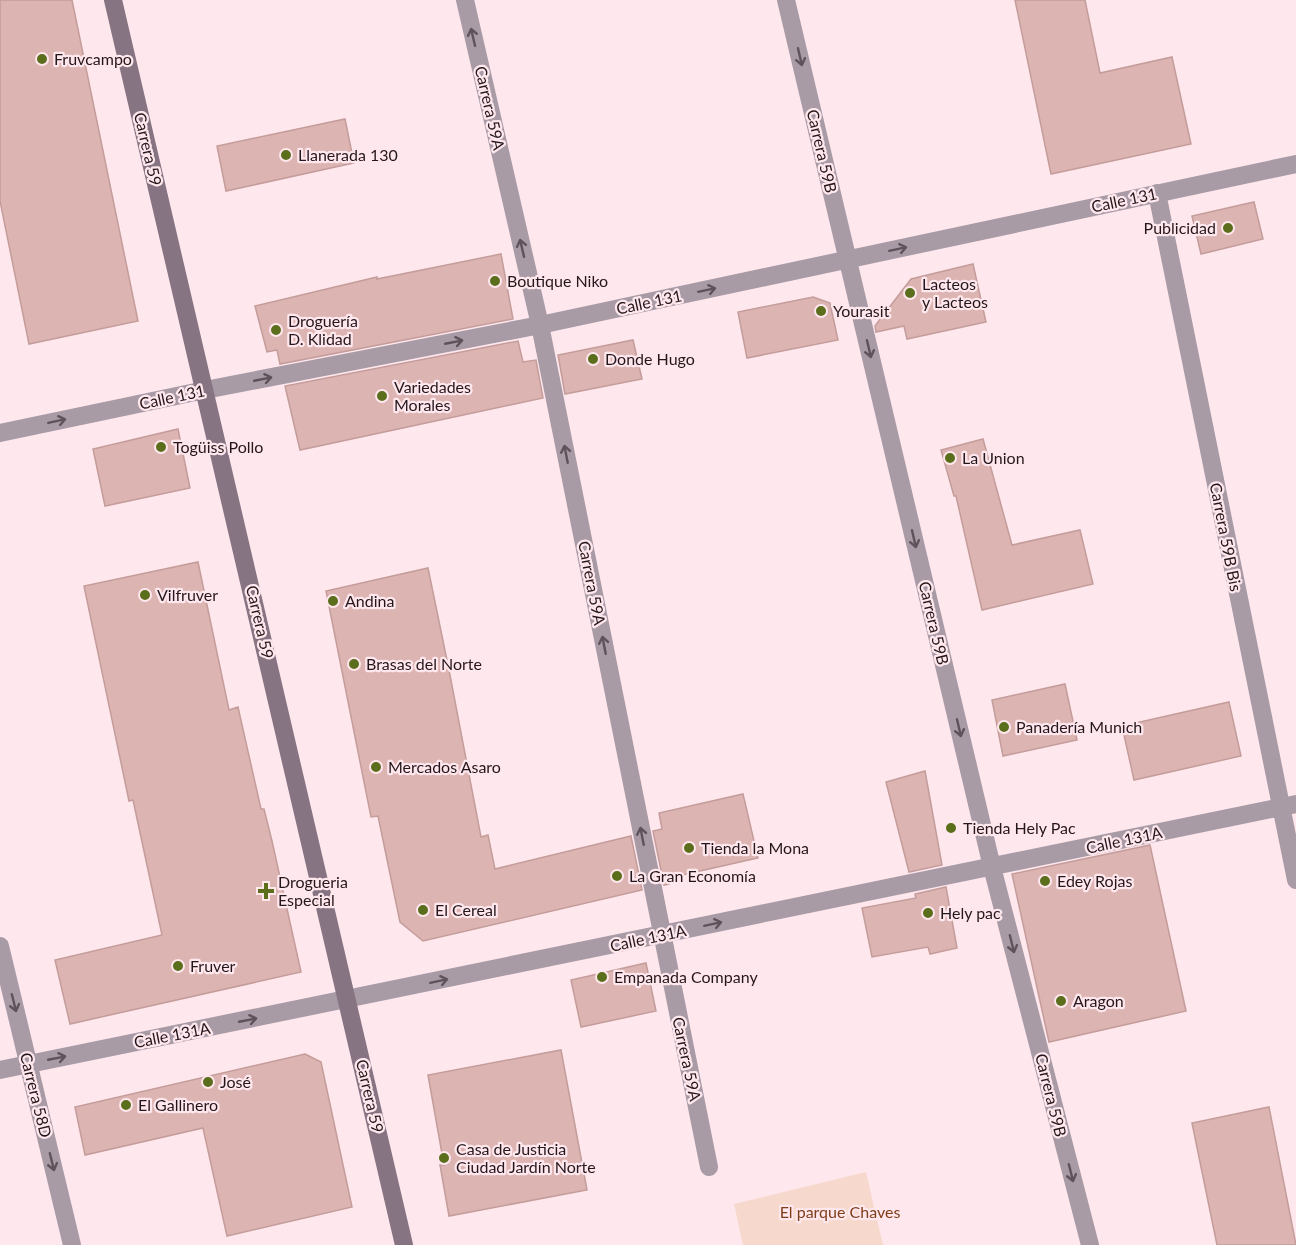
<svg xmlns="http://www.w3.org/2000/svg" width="1296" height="1245" font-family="Lato,sans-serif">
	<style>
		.green { fill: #f6d9cc }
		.building { fill: #dcb4b2; stroke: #c49d9b; stroke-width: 1.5 }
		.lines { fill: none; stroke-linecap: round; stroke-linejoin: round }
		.street { stroke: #a89ba6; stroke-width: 18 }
		.secondary { stroke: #867483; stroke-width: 18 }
		.oneway { stroke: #5f525a }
		.poi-dot { fill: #5b6e1c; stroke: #ffe7ee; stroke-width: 2 }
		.labels { text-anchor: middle; stroke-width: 4.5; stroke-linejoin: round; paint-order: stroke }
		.poi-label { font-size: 16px; fill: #24171b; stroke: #ffe7ee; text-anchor: start }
		.street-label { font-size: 16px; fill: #24171b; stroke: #ffe7ee }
		.park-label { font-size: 16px; fill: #803e1a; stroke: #ffe7ee }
	</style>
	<rect width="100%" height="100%" fill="#ffe7ee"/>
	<!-- green -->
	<path class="green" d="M866 1172 883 1245H743L734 1204Z"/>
	<!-- building -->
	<path class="building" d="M0 0H72L138 321 29 344 0 201Z
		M1015 0H1085L1100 73 1172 57 1191 144 1051 174Z
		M345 119 354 163 226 191 217 146Z
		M1254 202 1263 239 1201 254 1192 216Z
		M501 254 513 319 280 364 277 350 267 352 255 306 377 277V279Z
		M973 264 986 322 907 339 904 326 876 332 875 326 911 279Z
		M813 297 830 303 838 340 747 358 738 312Z
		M633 340 642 379 565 394 558 355Z
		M518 341 523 362 536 360 543 398 300 450 285 386Z
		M178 429 190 488 105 506 93 449Z
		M983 439 1012 545 1080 530 1093 584 982 610 956 496H954L941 450Z
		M198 562 229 710 238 707 261 809H264L272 841 301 972 70 1024 55 960 162 935 133 800 129 801 84 586Z
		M428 568 449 670 481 837 488 835 495 869 631 836 642 890 423 941 400 922 378 816 371 817 326 591Z
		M1065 684 1077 740 1003 756 992 700Z
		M1229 702 1241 756 1134 780 1122 726Z
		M925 771 942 865 909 872 886 782Z
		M743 794 758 858 678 876 669 884 664 885 653 831 662 829 659 813Z
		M1150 845 1186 1011 1049 1042 1012 874Z
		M946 887 957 948 930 954 928 947 872 957 862 908 916 898 915 894Z
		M646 963 656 1011 581 1027 571 980Z
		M561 1050 587 1190 449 1216 440 1165H444L428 1075Z
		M305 1054 321 1062 352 1207 227 1236 203 1128 85 1155 75 1107Z
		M1269 1107 1296 1245H1217L1192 1123Z"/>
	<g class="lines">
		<!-- street -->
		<path class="street" d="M465 0 540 325 709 1167
			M786 0 992 867 1090 1245
			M1157 193 1296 880
			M0 433 205 390 540 325 1296 164
			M0 946 72 1245
			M0 1070 1296 804"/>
		<!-- secondary -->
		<path class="secondary" d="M113 0 404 1245"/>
	</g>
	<!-- one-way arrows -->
	<defs><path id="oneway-shaft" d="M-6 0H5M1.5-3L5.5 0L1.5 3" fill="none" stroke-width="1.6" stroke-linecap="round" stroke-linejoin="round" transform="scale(1.5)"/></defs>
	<g class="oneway">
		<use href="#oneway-shaft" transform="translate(473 37) rotate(-103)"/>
		<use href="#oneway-shaft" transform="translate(800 57) rotate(77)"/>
		<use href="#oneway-shaft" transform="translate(522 248) rotate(-103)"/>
		<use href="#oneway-shaft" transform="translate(898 249) rotate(-12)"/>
		<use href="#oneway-shaft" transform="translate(707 290) rotate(-12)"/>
		<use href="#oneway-shaft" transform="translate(454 342) rotate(-11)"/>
		<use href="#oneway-shaft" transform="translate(869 349) rotate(77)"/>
		<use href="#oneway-shaft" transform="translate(263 379) rotate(-11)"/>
		<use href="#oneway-shaft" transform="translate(57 421) rotate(-12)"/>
		<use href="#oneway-shaft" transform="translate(566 454) rotate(-101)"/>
		<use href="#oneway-shaft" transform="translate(914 539) rotate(77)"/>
		<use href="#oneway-shaft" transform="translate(604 645) rotate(-101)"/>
		<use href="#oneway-shaft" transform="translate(959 728) rotate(77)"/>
		<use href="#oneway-shaft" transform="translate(642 836) rotate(-101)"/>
		<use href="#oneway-shaft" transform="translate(713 924) rotate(-12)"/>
		<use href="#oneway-shaft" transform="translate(1012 944) rotate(76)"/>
		<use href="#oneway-shaft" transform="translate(439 981) rotate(-12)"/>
		<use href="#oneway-shaft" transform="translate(14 1003) rotate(76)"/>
		<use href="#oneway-shaft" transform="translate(248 1020) rotate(-11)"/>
		<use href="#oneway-shaft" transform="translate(57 1058) rotate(-11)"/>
		<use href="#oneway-shaft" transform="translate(52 1162) rotate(76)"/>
		<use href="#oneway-shaft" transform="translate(1071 1173) rotate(76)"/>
	</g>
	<!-- markers -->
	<g class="poi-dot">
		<circle cx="42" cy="59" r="6"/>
		<circle cx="286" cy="155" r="6"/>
		<circle cx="1228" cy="228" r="6"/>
		<circle cx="495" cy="281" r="6"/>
		<circle cx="910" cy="293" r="6"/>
		<circle cx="821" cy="311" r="6"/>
		<circle cx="276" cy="330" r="6"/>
		<circle cx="593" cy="359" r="6"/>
		<circle cx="382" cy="396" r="6"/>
		<circle cx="161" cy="447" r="6"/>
		<circle cx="950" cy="458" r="6"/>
		<circle cx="145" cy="595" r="6"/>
		<circle cx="333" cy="601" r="6"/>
		<circle cx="354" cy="664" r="6"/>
		<circle cx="1004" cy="727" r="6"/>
		<circle cx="376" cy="767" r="6"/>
		<circle cx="951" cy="828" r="6"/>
		<circle cx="689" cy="848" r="6"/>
		<circle cx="617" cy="876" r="6"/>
		<circle cx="1045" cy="881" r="6"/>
		<path d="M263 882h6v6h6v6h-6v6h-6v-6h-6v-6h6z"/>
		<circle cx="423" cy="910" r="6"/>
		<circle cx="928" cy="913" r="6"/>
		<circle cx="178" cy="966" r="6"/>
		<circle cx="602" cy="977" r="6"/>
		<circle cx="1061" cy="1001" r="6"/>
		<circle cx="208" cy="1082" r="6"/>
		<circle cx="126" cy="1105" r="6"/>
		<circle cx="444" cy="1158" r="6"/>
	</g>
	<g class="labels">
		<!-- poi labels -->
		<g class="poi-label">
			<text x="54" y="65">Fruvcampo</text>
			<text x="298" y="161">Llanerada 130</text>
			<text x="1216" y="234" text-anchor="end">Publicidad</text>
			<text x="507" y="287">Boutique Niko</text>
			<text x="922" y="290">Lacteos<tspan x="922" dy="18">y Lacteos</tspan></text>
			<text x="833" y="317">Yourasit</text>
			<text x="288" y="327">Droguería<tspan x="288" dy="18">D. Klidad</tspan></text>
			<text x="605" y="365">Donde Hugo</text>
			<text x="394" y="393">Variedades<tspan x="394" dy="18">Morales</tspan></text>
			<text x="173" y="453">Togüiss Pollo</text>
			<text x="962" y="464">La Union</text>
			<text x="157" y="601">Vilfruver</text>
			<text x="345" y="607">Andina</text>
			<text x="366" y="670">Brasas del Norte</text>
			<text x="1016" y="733">Panadería Munich</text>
			<text x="388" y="773">Mercados Asaro</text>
			<text x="963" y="834">Tienda Hely Pac</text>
			<text x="701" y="854">Tienda la Mona</text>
			<text x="629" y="882">La Gran Economía</text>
			<text x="1057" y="887">Edey Rojas</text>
			<text x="278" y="888">Drogueria<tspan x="278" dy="18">Especial</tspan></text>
			<text x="435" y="916">El Cereal</text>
			<text x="940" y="919">Hely pac</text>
			<text x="190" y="972">Fruver</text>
			<text x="614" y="983">Empanada Company</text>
			<text x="1073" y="1007">Aragon</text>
			<text x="220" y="1088">José</text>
			<text x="138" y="1111">El Gallinero</text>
			<text x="456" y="1155">Casa de Justicia<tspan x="456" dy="18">Ciudad Jardín Norte</tspan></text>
		</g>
		<!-- street labels -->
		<g class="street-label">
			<text transform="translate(490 108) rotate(77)" y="6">Carrera 59A</text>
			<text transform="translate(148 149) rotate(77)" y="6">Carrera 59</text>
			<text transform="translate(822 151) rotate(77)" y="6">Carrera 59B</text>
			<text transform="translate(1124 200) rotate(-12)" y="6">Calle 131</text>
			<text transform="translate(649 302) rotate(-12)" y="6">Calle 131</text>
			<text transform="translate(172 397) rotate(-12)" y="6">Calle 131</text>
			<text transform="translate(1226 537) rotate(79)" y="6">Carrera 59B Bis</text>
			<text transform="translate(592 583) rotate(79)" y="6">Carrera 59A</text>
			<text transform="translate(260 622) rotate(77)" y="6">Carrera 59</text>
			<text transform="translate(934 623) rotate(77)" y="6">Carrera 59B</text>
			<text transform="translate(1124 840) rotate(-12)" y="6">Calle 131A</text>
			<text transform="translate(648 938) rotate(-12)" y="6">Calle 131A</text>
			<text transform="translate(172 1035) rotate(-11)" y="6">Calle 131A</text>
			<text transform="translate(687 1059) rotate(78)" y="6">Carrera 59A</text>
			<text transform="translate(36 1095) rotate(76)" y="6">Carrera 58D</text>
			<text transform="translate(1051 1095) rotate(76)" y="6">Carrera 59B</text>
			<text transform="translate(370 1096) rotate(77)" y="6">Carrera 59</text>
		</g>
		<!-- park labels -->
		<g class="park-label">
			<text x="840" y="1218">El parque Chaves</text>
		</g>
	</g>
</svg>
